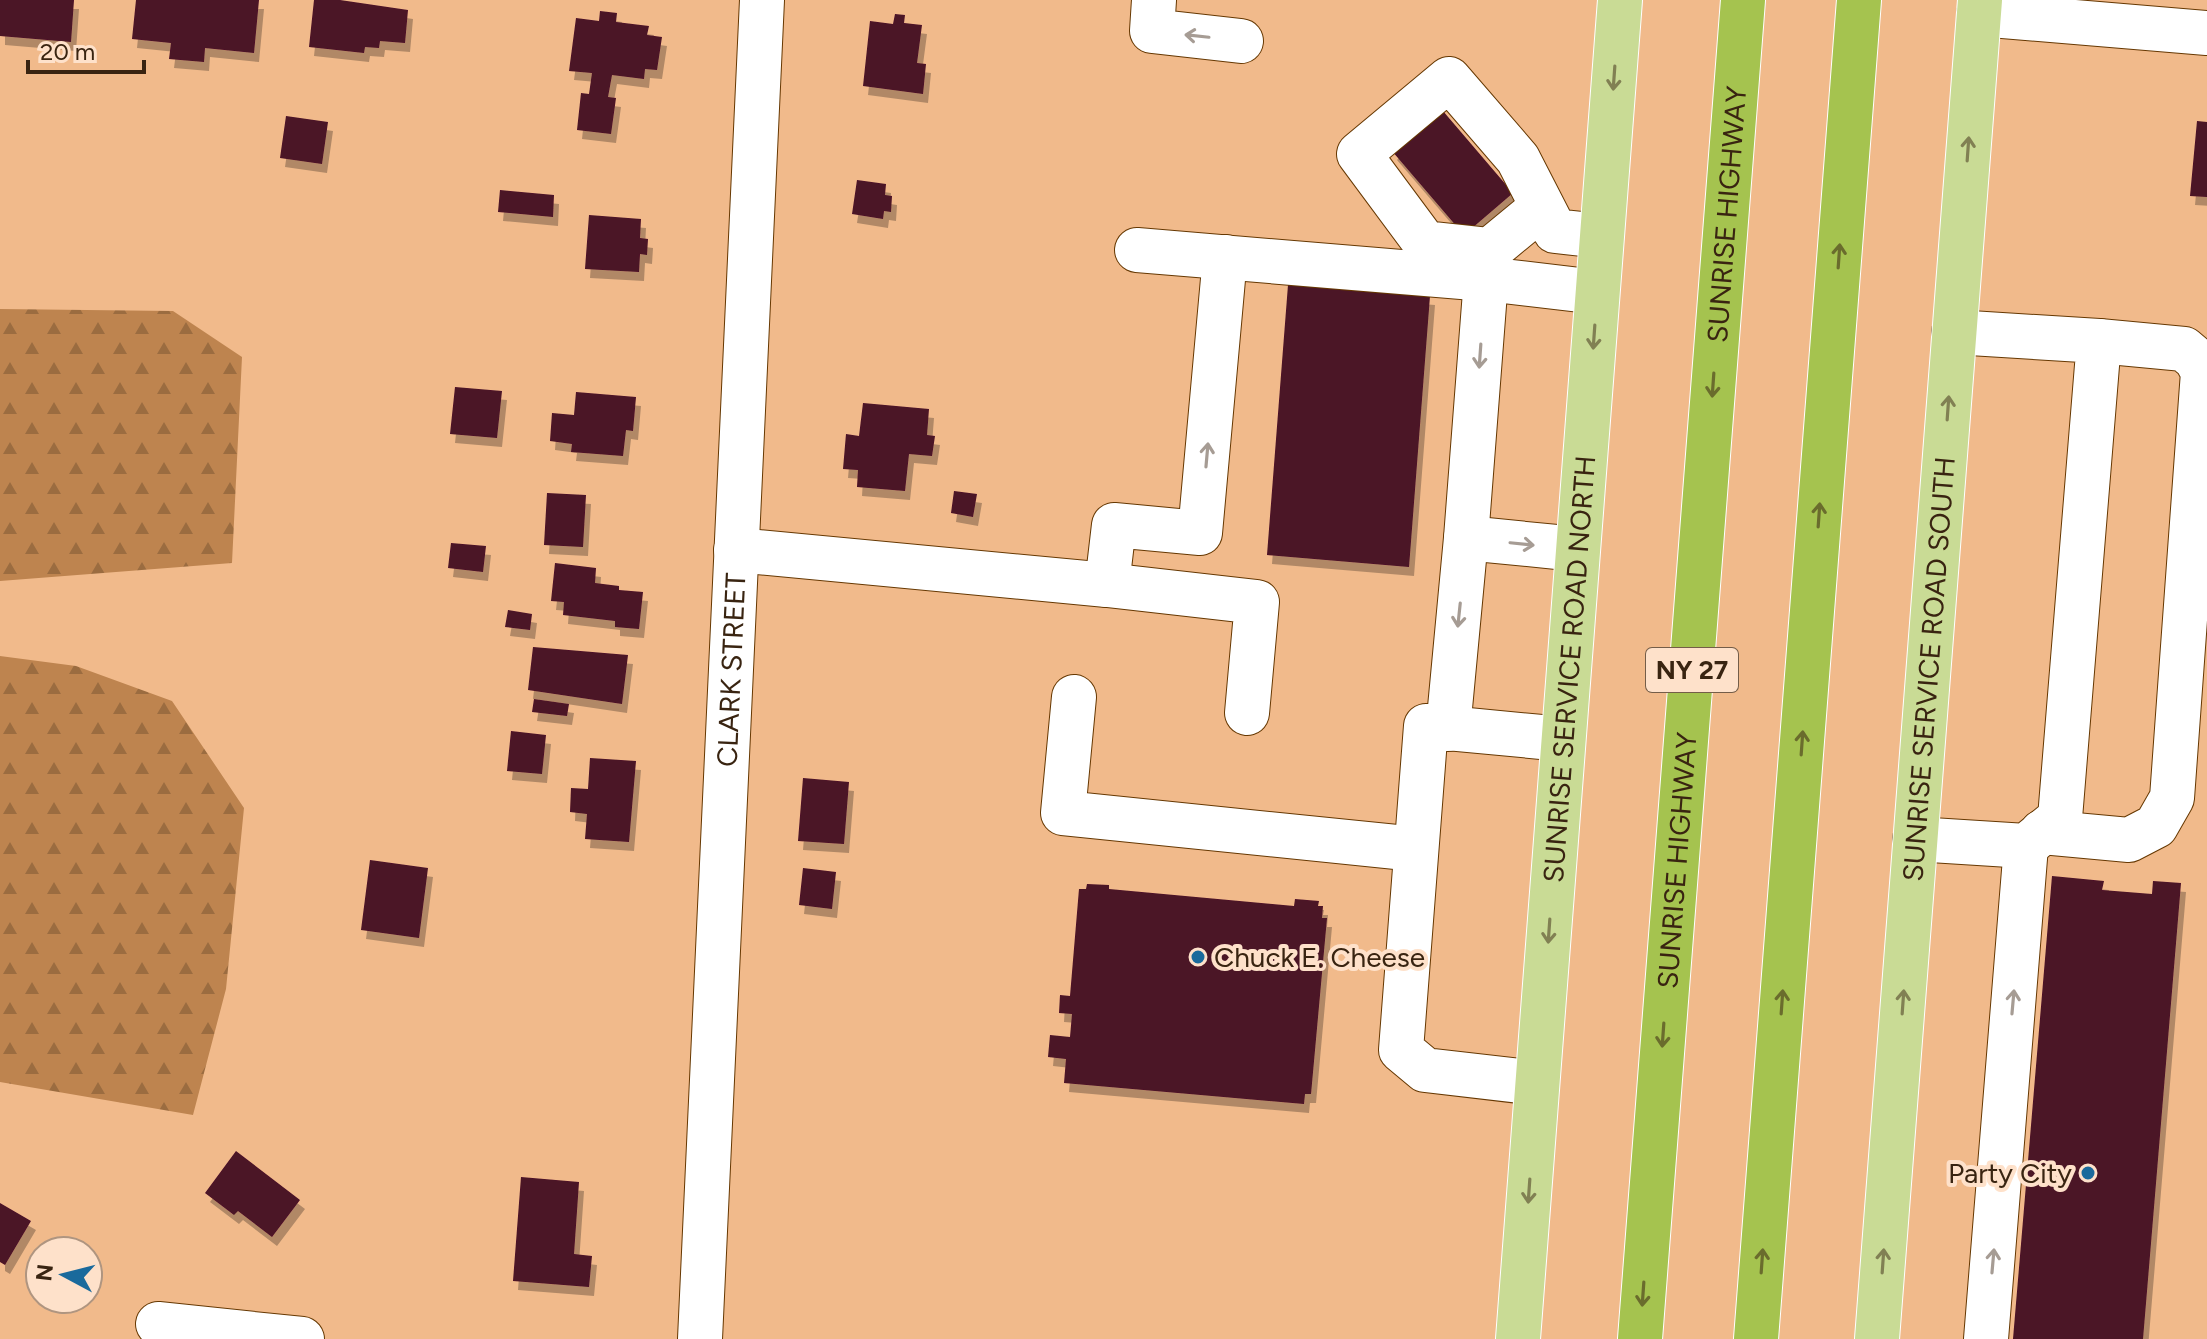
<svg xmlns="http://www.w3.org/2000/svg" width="2207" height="1339" font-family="Figtree,sans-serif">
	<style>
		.forest { fill: url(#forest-firs) }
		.building { fill: #4c1227; filter: url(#shadow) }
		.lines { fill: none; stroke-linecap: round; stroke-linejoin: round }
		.minor-casing { stroke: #663802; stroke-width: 46 }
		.major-casing { stroke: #fff; stroke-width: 46 }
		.highway-casing { stroke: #fff; stroke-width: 46 }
		.minor { stroke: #fff; stroke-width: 44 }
		.major { stroke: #c9db95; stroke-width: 44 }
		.highway { stroke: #a5c34f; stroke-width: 44 }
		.oneway { stroke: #a69c94 }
		.oneway2 { stroke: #818053 }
		.oneway3 { stroke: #6a6c2d }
		.poi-dot { fill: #1a6a9c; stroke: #fee1ca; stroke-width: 3 }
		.labels { text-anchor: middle; stroke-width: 8; stroke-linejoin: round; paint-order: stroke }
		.shield { fill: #fee1ca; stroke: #745d48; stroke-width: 2 }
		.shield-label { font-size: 26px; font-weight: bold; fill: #392411 }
		.street-label { font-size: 28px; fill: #392411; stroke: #fee1ca }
		.poi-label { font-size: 28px; fill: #392411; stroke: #fee1ca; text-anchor: start }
	</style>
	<defs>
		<pattern id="forest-firs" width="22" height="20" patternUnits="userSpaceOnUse" patternTransform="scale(2)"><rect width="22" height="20" fill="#be844f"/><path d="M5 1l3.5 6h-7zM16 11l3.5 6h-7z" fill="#9b6c40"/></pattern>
		<filter id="shadow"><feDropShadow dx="5" dy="9" stdDeviation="0" flood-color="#0004"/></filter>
	</defs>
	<rect width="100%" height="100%" fill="#f1ba8b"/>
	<!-- forest -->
	<path class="forest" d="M0 309 173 311 242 357 232 563 0 581Z
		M0 656 76 666 172 701 244 808 226 989 193 1115 0 1082Z"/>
	<!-- building -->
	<path class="building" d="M0 0H74L71 42 0 36Z
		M136 0H259L254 53 205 48 204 62 169 59 171 43 132 39Z
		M314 0H340L408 10 405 43 380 41 379 48 365 47 364 53 309 47Z
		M600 11 617 13 616 22 649 26 647 35 662 37 657 70 645 69 644 79 612 75 608 97 616 98 611 134 577 130 581 93 589 94 592 73 569 71 576 18 599 21Z
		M895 14 905 15 904 23 922 25 917 63 926 64 923 94 863 86 870 21 893 24Z
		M1437 104 1513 193 1464 235 1392 151Z
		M286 116 328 122 322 164 280 158Z
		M2197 121 2207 122V197L2190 196Z
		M857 180 886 184 885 195 892 196 891 212 884 211 883 219 852 214Z
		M500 190 554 195 553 217 498 212Z
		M589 215 641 219 640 238 648 239 647 255 640 254 639 272 585 269Z
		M1288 285 1430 296 1409 567 1267 555Z
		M455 387 502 391 497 438 450 434Z
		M576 392 636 397 633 431 626 430 623 456 571 452 572 444 550 441 552 413 574 415Z
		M863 403 929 409 927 435 935 436 932 456 909 454 905 491 857 487 858 470 843 469 846 434 859 436Z
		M954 491 977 494 973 517 951 513Z
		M547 493 586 495 583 547 544 545Z
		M451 543 486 546 483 572 448 568Z
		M555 563 596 568 595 583 619 586V590L643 592 639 629 615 627V621L563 615 564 602 551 601Z
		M508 610 532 614 530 630 505 627Z
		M533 647 628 655 622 704 528 690Z
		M534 699 569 704 567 716 532 712Z
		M511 731 546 735 542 774 507 771Z
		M590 758 636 761 629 842 585 839 587 814 570 812 571 788 588 789Z
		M803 778 849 782 844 844 798 841Z
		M370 860 428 868 419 938 361 930Z
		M803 868 836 872 832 909 799 905Z
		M2052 876 2104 881 2102 890 2152 894 2153 881 2181 883 2143 1339H2013Z
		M1087 884 1109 885V889L1294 906 1295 899 1319 901 1318 906H1323L1322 918H1327L1311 1094H1305L1304 1104 1064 1083 1066 1059 1048 1057 1050 1035 1070 1037 1072 1014 1059 1013 1060 995 1070 996 1079 889H1086Z
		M236 1151 300 1200 272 1237 238 1211 234 1215 205 1193Z
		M521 1177 579 1182 574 1254 592 1256 589 1287 513 1281Z
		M0 1203 31 1221 5 1265 0 1262Z"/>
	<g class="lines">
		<!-- minor casing -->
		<g class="minor-casing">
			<g id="minor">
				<path d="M1154 0 1152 31 1241 41"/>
				<path d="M1979 14 2207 33"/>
				<path d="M1542 207 1490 250 1425 243 1359 154 1449 79 1518 159 1555 231 1601 236"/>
				<path d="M1137 250 1486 279 1597 292"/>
				<path d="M1466 538 1577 549"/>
				<path d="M736 550 1107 585 1114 525 1200 533 1225 257"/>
				<path d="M1107 585 1257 602 1247 713"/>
				<path d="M1074 697 1063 813 1416 849"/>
				<path d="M1448 729 1466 538 1486 279"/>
				<path d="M2042 832 2129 840 2156 826 2172 798 2203 372 2196 359 2184 349 2099 341"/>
				<path d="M1915 839 2026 846 2060 818 2099 341 1954 332"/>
				<path d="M1537 1083 1425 1070 1401 1050 1426 726 1563 739"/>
				<path d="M158 1324 302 1339"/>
				<path id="s1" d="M700 1339 762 0"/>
				<path d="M1986 1339 2026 846"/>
			</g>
		</g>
		<!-- major casing -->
		<g class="major-casing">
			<g id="major">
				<path id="s2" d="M1518 1339 1620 0"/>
				<path id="s3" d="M1877 1339 1980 0"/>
			</g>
		</g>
		<!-- highway casing -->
		<g class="highway-casing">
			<g id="highway">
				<path id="s4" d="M1640 1339 1743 0"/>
				<path d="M1756 1339 1859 0"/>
			</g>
		</g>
		<!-- minor -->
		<use href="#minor" class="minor"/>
		<!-- major -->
		<use href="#major" class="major"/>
		<!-- highway -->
		<use href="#highway" class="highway"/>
	</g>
	<!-- one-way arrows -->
	<defs><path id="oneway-shaft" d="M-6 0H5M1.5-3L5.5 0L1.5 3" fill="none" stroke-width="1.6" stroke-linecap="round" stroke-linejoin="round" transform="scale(2)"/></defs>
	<g class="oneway">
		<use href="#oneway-shaft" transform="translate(1197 36) rotate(-174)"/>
		<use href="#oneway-shaft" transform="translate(1480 356) rotate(94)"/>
		<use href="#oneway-shaft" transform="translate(1207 455) rotate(-85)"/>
		<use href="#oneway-shaft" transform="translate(1522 544) rotate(6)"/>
		<use href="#oneway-shaft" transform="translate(1459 615) rotate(96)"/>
		<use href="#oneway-shaft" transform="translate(2013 1002) rotate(-85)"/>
		<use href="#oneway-shaft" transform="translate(1993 1261) rotate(-85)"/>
	</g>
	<g class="oneway2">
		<use href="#oneway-shaft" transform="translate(1614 78) rotate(94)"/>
		<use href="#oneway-shaft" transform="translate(1968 149) rotate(-86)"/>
		<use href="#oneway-shaft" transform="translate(1594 337) rotate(94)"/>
		<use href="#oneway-shaft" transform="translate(1948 408) rotate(-86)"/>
		<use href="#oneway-shaft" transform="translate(1549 931) rotate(94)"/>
		<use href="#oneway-shaft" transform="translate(1903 1002) rotate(-86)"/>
		<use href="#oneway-shaft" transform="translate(1529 1191) rotate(94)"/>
		<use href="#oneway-shaft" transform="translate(1883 1261) rotate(-86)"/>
	</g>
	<g class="oneway3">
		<use href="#oneway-shaft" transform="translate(1839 256) rotate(-86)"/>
		<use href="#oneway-shaft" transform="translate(1713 385) rotate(94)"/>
		<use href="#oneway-shaft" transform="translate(1819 515) rotate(-86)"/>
		<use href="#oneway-shaft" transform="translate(1802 743) rotate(-86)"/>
		<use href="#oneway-shaft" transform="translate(1782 1002) rotate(-86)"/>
		<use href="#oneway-shaft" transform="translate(1663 1035) rotate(94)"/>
		<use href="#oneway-shaft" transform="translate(1762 1261) rotate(-86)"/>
		<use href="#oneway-shaft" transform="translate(1643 1294) rotate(94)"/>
	</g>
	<!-- markers -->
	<g class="poi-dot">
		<circle cx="1198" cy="957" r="8"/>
		<circle cx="2088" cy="1173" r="8"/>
	</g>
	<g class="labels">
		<!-- shield labels -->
		<rect class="shield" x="1646" y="648" width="92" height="44" rx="6"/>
		<g class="shield-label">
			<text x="1692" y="679">NY 27</text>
		</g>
		<!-- street labels -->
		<g class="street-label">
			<text dy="10" stroke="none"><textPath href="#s4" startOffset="1128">SUNRISE HIGHWAY</textPath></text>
			<text dy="10" stroke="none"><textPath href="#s1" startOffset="670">CLARK STREET</textPath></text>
			<text dy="10" stroke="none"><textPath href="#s2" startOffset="672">SUNRISE SERVICE ROAD NORTH</textPath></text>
			<text dy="10" stroke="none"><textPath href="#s3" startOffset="672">SUNRISE SERVICE ROAD SOUTH</textPath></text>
			<text dy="10" stroke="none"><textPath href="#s4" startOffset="480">SUNRISE HIGHWAY</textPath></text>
		</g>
		<!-- poi labels -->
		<g class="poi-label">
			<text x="1214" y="967">Chuck E. Cheese</text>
			<text x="2072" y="1183" text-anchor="end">Party City</text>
		</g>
	</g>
	<!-- north arrow -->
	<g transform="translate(64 1275) rotate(277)"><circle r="38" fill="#fee1ca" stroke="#af9580" stroke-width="2"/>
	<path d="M0-6L14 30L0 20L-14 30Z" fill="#1a6a9c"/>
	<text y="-12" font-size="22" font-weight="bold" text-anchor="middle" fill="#392411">N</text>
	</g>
	<!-- scale -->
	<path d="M28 60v12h116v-12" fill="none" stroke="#392411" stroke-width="4"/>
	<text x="40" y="60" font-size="24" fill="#392411" stroke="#fee1ca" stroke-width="6" paint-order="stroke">20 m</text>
</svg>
